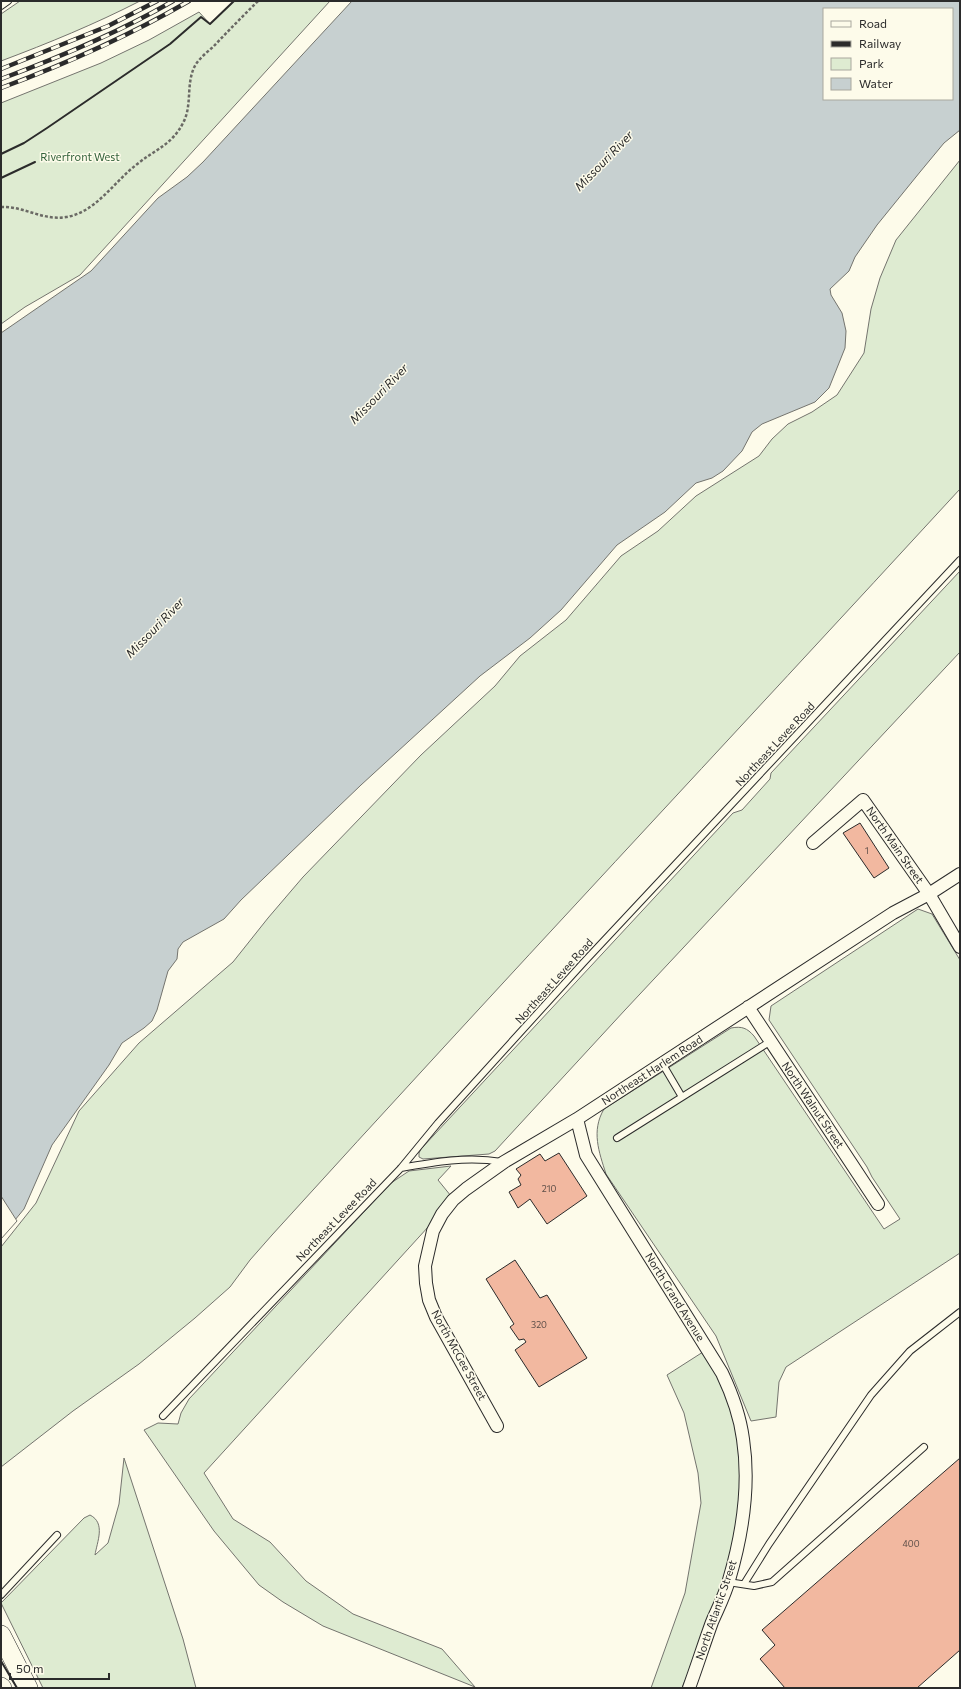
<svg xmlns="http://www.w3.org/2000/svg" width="961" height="1689" font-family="Commissioner,sans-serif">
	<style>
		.green { fill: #deebd1; stroke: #74746e }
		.water { fill: #c7d0d0; stroke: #74746e; fill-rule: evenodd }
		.pier { fill: #fdfbea; stroke: #74746e }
		.building { fill: #f2b8a0; stroke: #2b2b2b }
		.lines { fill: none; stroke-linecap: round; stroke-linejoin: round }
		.service-casing { stroke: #2b2b2b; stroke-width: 8 }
		.minor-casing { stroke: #2b2b2b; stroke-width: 14 }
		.primary-casing { stroke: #2b2b2b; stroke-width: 20 }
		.path { stroke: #6a6964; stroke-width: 2.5; stroke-dasharray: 3 2; stroke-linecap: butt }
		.service { stroke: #fdfbea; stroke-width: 6 }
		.minor { stroke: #fdfbea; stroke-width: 12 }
		.primary { stroke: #fdfbea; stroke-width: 19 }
		.rail-casing { stroke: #2b2b2b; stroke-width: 4.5 }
		.rail { stroke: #fdfbea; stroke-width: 3; stroke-dasharray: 9; stroke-linecap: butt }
		.wall { stroke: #2b2b2b; stroke-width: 2 }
		.labels { text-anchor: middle; stroke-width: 3; stroke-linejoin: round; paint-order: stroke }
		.number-label { font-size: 9px; fill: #5d4e48 }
		.park-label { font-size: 11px; fill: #34623c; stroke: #fdfbea }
		.street-label { font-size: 11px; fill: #2b2b2b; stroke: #fdfbea }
		.water-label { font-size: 12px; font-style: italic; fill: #2b2b2b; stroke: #fdfbea }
	</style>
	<rect width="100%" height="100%" fill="#fdfbea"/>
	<!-- green -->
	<path class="green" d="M20 1H140C95 24 49 43 1 61V14Z
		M234 1H330L80 275 25 307 1 324V103L101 63 149 40 199 12 210 24Z
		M960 160V489C731 738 499 985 272 1235L250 1260 230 1287 195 1318 139 1364 73 1411 1 1467V1247L36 1203 79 1111 139 1043 233 962 268 918 303 877 421 755 495 686 520 656 566 620 621 556 658 531 696 496 759 456 772 439 788 424 812 412 837 395 864 353 871 309 880 278 896 240Z
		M960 571V652L625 1010 495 1151 489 1154 423 1159 419 1157V1153L421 1149 733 813 742 810 770 779 771 773Z
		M918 909 932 914 960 960V1253L786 1367 779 1382 776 1417 751 1421 716 1336 606 1174C599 1152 591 1131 604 1109L731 1028C742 1026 747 1028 754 1036L884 1229 900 1219 872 1177 867 1167 769 1020 771 1006Z
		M451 1166 438 1180 451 1196 429 1226 204 1473 233 1519 270 1542 306 1581 353 1614 442 1649 475 1687 323 1626 283 1602 259 1585 214 1531 144 1430 158 1423 178 1424 181 1413 189 1399 391 1183 409 1171Z
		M703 1352C710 1364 719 1376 724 1389 749 1455 742 1522 722 1589 711 1622 695 1656 682 1688H651L685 1593 701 1503 698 1473 684 1413 667 1375Z
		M124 1458 183 1639 196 1688H43L1 1603 84 1518 90 1515C106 1523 97 1542 95 1555L108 1543 119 1504Z"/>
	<!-- water -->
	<path class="water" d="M352 1H960V130L944 143 920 172 877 225 855 257 849 271 830 289 831 295 842 313 846 331 845 348 829 388 815 402 762 424 752 432 742 451 723 471 712 478 696 483 665 512 617 545 561 610 530 638 480 676 361 785 241 900 224 919 183 942 178 949 177 959 168 971 157 1010 152 1021 144 1028 122 1043 109 1065 52 1145 24 1209 1 1237V333L91 271 158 198 187 177 203 162ZM824 9H952V99H824Z"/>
	<!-- pier -->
	<path class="pier" d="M1 1196 17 1221 1 1239Z"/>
	<!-- building -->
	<path class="building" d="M860 823 889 868 874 878 843 833Z
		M559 1153 587 1196 547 1224 530 1199 518 1208 509 1192 521 1185 518 1179 521 1175 516 1169 540 1154 545 1161Z
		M515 1260 540 1298 547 1295 587 1358 539 1387 515 1350 526 1342 524 1339 519 1340 510 1327 514 1324 486 1279Z
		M960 1458V1650L917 1688H785L760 1659 775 1645 762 1630Z"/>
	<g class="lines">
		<!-- service casing -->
		<g class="service-casing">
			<path id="service" d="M1 6 8 1
				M662 1063 682 1097
				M617 1138 771 1041
				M401 1168C434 1162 468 1156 502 1162
				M163 1416 401 1168 438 1123 584 962 960 560
				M728 1582 754 1586 772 1582 924 1447
				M744 1584 769 1544 871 1395 910 1351 960 1312
				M1 1595 57 1535"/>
		</g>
		<!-- minor casing -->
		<g class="minor-casing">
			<path id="minor" d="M813 843 863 800 929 894 960 947
				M748 1007 878 1204
				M577 1119 586 1155 722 1373C732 1394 740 1416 743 1439 750 1485 742 1536 729 1580 725 1595 718 1608 712 1622 704 1644 697 1666 689 1688
				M497 1426 436 1317 429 1300 426 1283 425 1266 433 1231 442 1214 453 1200 466 1189 504 1162 577 1119 893 913 929 894 960 874"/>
		</g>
		<!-- primary casing -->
		<g class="primary-casing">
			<path id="primary" d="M1 1635 28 1688
				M1 1687 2 1688"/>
		</g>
		<!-- path -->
		<path class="path" d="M1 207C24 206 43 221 66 217 95 213 114 182 136 165 154 150 172 145 183 123 193 105 185 82 196 64 200 58 207 52 213 47 228 31 243 16 258 1"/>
		<!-- service -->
		<use href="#service" class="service"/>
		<!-- minor -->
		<use href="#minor" class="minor"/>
		<!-- primary -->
		<use href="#primary" class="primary"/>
		<!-- rail casing -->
		<g class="rail-casing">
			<path id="rail" d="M1 69 108 26 157 1
				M1 79C60 57 118 33 173 1
				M1 88C68 63 127 37 189 1"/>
		</g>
		<!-- rail -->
		<use href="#rail" class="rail"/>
		<!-- wall -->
		<path class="wall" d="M1 154 24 143 47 128 170 44 201 17 210 24 234 1
			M1 178 35 162
			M1 1661 17 1688"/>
	</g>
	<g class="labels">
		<!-- number labels -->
		<g class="number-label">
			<text x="867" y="854">1</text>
			<text x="549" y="1192">210</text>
			<text x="539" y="1328">320</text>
			<text x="911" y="1547">400</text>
		</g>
		<!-- park labels -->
		<g class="park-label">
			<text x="80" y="161">Riverfront West</text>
		</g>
		<!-- street labels -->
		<g class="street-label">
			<text transform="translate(775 744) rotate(-47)" y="4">Northeast Levee Road</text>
			<text transform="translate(895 845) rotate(55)" y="4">North Main Street</text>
			<text transform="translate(554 981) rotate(-48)" y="4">Northeast Levee Road</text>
			<text transform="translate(652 1070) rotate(-33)" y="4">Northeast Harlem Road</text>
			<text transform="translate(813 1105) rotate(56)" y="4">North Walnut Street</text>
			<text transform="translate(336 1220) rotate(-46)" y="4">Northeast Levee Road</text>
			<text transform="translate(675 1297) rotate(58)" y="4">North Grand Avenue</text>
			<text transform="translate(459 1355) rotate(61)" y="4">North McGee Street</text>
			<text transform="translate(716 1610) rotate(-71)" y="4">North Atlantic Street</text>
		</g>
		<!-- water labels -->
		<g class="water-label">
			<text transform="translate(604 161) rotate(-46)" y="4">Missouri River</text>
			<text transform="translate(379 394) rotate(-46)" y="4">Missouri River</text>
			<text transform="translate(155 628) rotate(-46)" y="4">Missouri River</text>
		</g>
	</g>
	<!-- border -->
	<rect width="961" height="1689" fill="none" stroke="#2b2b2b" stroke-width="4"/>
	<!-- legend -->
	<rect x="823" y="8" width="130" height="92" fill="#fdfbea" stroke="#a9a89e"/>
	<rect x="831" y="21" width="20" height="6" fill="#fdfbea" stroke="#a9a89e"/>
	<text x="859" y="28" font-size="12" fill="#2b2b2b">Road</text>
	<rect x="831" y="41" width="20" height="6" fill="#2b2b2b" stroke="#a9a89e"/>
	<text x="859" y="48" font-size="12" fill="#2b2b2b">Railway</text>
	<rect x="831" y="58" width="20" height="12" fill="#deebd1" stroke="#a9a89e"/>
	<text x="859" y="68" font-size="12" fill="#2b2b2b">Park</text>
	<rect x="831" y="78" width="20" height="12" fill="#c7d0d0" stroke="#a9a89e"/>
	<text x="859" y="88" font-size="12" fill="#2b2b2b">Water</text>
	<!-- scale -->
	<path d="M10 1673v6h99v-6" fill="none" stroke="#2b2b2b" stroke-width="2"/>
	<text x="16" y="1673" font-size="12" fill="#2b2b2b" stroke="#fdfbea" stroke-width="3" paint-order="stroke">50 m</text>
</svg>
